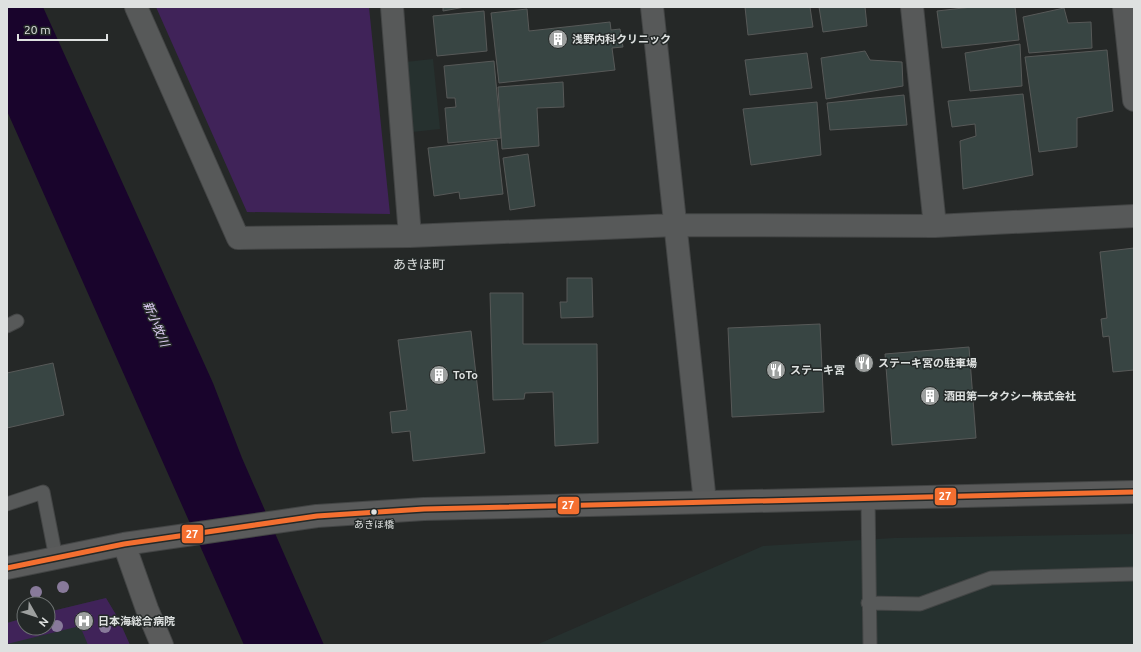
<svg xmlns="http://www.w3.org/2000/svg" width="1141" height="652" font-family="Ubuntu,'Noto Sans JP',sans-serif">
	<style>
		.built { fill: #26312f }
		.green { fill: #402359 }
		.water { fill: #19042c }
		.building { fill: #384543; stroke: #575958 }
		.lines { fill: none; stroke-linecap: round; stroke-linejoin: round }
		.lane-casing { stroke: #434545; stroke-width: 15 }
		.street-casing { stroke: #434545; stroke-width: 24 }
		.secondary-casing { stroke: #434545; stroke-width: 24 }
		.lane { stroke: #575959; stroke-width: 13 }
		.street { stroke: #575959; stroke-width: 22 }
		.secondary { stroke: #5a5b5b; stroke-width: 22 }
		.bus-1-casing { stroke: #242928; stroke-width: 8 }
		.bus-1 { stroke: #f46f30; stroke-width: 5 }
		.tree { fill: #887a9a }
		.bus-dot { fill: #dee1e0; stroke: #242928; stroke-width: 1.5 }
		.labels { text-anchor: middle; stroke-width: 3; stroke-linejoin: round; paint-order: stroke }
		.bus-label { font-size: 10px; fill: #dee1e0; stroke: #242928 }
		.poi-label { font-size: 11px; font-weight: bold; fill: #dee1e0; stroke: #242928; text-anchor: start }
		.water-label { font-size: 12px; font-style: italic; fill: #e3d1f9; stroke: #242928 }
		.quarter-label { font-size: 13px; fill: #dee1e0; stroke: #242928 }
		.line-badge { stroke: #242928; stroke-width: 1.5 }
		.badge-label { font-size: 11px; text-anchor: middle; font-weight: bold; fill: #fff }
	</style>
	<rect width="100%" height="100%" fill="#252827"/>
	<!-- built -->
	<path class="built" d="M433 59 440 129 412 132 405 62Z
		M1134 534V645H536L763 546 894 538Z
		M106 598 118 618 130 645H7V623L24 618V628H48V612Z"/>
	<!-- green -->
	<path class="green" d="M156 7H369L390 214 247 212Z
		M106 598 118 618 130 645H88L80 626 7 644V623L24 618V628H48V612Z"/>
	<!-- water -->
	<path class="water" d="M7 7H43L213 383 242 458 324 645H244L7 111Z"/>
	<!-- building -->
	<path class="building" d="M443 7H465L443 11Z
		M745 7H810L813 27 748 35Z
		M819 7H865L867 26 823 32Z
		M972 7H1015L1019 40 942 48 937 11Z
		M1064 8 1068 23 1091 22 1092 48 1029 53 1023 17Z
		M527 9 529 31 610 22 611 30 620 29 623 47 612 48 615 70 499 83 491 13Z
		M484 11 487 51 437 56 433 16Z
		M1020 44 1022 86 970 91 965 53Z
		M1107 50 1113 111 1077 118V147L1039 152 1025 57Z
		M865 51 870 60 902 62 903 86 826 99 821 58Z
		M807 53 812 88 750 95 745 60Z
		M494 61 501 138 448 143 445 108 456 107 455 98H447L444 66Z
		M563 82 564 107 537 108 539 146 502 149 498 87Z
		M1023 94 1033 175 963 189 960 141 976 136 975 124 952 127 948 101Z
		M904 95 907 125 830 130 827 103Z
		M817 102 821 155 751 165 743 109Z
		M497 140 503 194 460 199 459 192 434 196 428 148Z
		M528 154 535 206 510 210 503 158Z
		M1134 248V370L1113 372 1109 336 1103 337 1101 319 1107 318 1100 252Z
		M567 278H592L593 317 561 318 560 302H567Z
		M490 293H523V344H597L598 443 555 446 553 392 525 393 524 399 493 400Z
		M820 324 824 412 732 417 728 328Z
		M471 331 485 453 413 461 410 431 392 433 390 412 407 410 398 340Z
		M969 347 976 438 892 445 885 354Z
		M53 363 64 415 7 428V373Z"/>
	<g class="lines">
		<!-- lane casing -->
		<g class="lane-casing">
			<path id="lane" d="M7 326 17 321
				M868 499 870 645
				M7 504 43 492 56 558
				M868 603 920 604 991 578 1134 574"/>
		</g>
		<!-- street casing -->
		<g class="street-casing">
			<path id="street" d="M136 7 238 238 410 236 676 225 935 226 1134 216
				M392 7 410 236
				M652 7 705 502
				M912 7 935 226
				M1124 7 1134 100"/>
		</g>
		<!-- secondary casing -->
		<g class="secondary-casing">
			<path id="secondary" d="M124 544 147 609 162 645
				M7 568 124 544 317 516 424 509 1134 492"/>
		</g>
		<!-- lane -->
		<use href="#lane" class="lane"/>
		<!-- street -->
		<use href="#street" class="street"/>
		<!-- secondary -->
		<use href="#secondary" class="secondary"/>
		<!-- bus-1 casing -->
		<g class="bus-1-casing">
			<path id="bus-1" d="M7 568 124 544 317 516 424 509 1134 492"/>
		</g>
		<!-- bus-1 -->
		<use href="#bus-1" class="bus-1"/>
	</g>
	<!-- trees -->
	<g class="tree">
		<circle cx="63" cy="587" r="6"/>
		<circle cx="36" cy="592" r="6"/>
		<circle cx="57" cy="626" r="6"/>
		<circle cx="105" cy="627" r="6"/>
	</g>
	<!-- icons -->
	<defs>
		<g id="building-disc" transform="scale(1)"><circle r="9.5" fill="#9da09f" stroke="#242928"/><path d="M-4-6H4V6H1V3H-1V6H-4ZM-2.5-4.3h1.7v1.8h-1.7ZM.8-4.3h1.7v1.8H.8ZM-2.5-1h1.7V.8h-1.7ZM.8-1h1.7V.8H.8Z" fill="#fff"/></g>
		<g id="restaurant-disc" transform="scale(1)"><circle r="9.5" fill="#9da09f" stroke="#242928"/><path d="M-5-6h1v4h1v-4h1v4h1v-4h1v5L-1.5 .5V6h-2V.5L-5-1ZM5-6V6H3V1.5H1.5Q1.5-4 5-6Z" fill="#fff"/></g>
		<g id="hospital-disc" transform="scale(1)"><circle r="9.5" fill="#9da09f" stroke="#242928"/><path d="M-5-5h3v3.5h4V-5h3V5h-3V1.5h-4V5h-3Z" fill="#fff"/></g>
	</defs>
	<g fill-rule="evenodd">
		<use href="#building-disc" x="558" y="39"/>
		<use href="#restaurant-disc" x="864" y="363"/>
		<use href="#restaurant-disc" x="776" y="370"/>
		<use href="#building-disc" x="439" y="375"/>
		<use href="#building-disc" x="930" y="396"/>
		<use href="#hospital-disc" x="84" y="621"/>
	</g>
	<!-- markers -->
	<circle class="bus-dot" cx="374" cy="512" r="3.5"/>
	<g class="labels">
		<!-- bus labels -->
		<g class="bus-label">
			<text x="374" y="528">あきほ橋</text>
		</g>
		<!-- poi labels -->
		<g class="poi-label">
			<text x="572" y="43">浅野内科クリニック</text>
			<text x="878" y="367">ステーキ宮の駐車場</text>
			<text x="790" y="374">ステーキ宮</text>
			<text x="453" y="379">ToTo</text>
			<text x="944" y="400">酒田第一タクシー株式会社</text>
			<text x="98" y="625">日本海総合病院</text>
		</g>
		<!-- water labels -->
		<g class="water-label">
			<text transform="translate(156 324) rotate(67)" y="4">新小牧川</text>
		</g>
		<!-- quarter labels -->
		<g class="quarter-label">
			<text x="419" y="269">あきほ町</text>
		</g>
	</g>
	<g class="line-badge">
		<rect x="934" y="487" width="23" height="19" rx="4" fill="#f46f30"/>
		<rect x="557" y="496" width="23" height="19" rx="4" fill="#f46f30"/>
		<rect x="181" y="524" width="23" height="20" rx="4" fill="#f46f30"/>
	</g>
	<g class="badge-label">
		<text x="945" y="500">27</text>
		<text x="568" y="509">27</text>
		<text x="192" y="538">27</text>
	</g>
	<!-- border -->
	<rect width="1141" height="652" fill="none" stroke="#dee1e0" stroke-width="16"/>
	<!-- north arrow -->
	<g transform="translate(36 616) rotate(129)"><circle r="19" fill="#242928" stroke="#6e7372"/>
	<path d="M0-3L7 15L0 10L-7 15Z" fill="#9da09f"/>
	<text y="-6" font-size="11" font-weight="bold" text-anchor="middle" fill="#dee1e0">N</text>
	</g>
	<!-- scale -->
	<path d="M18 34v6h89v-6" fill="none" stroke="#dee1e0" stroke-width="2"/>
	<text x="24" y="34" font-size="12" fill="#dee1e0" stroke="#242928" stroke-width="3" paint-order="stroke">20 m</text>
</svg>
